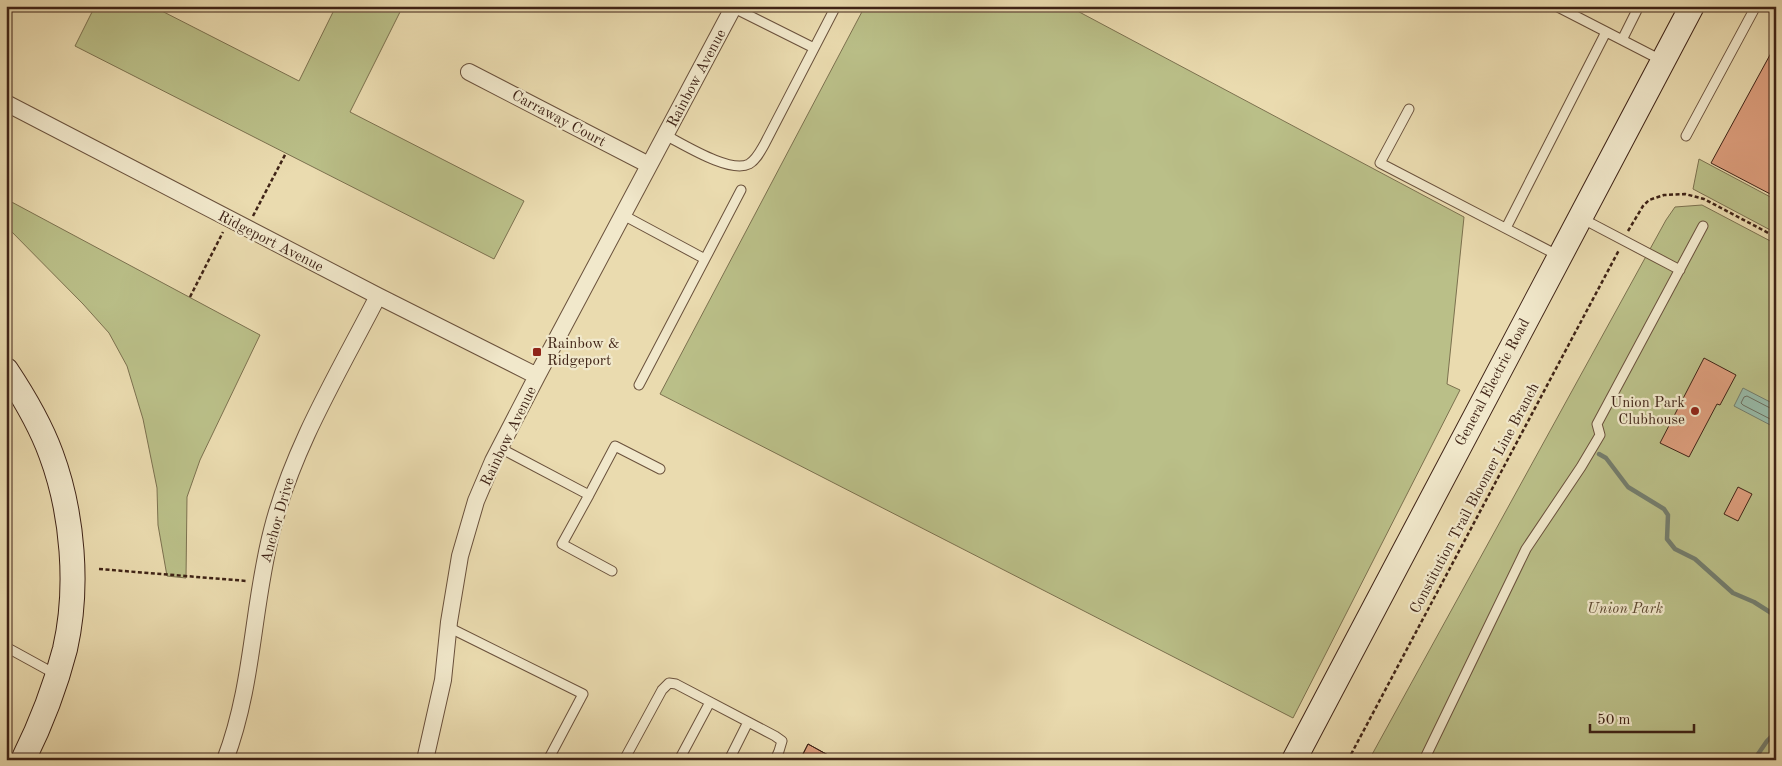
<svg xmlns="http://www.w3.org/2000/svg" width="1782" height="766" font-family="'Old Standard TT',serif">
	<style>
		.green { fill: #babf88; stroke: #7c714f }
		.water { fill: #98bba9; stroke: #747e6e }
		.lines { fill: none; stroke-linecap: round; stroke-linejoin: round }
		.shore { stroke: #6c6f60; stroke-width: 1 }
		.stream { stroke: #747e6e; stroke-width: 4.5 }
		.building { fill: #dd9e7d; stroke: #3f2316 }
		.lane-casing { stroke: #6a513c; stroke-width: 11 }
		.street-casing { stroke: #6a513c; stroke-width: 18 }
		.secondary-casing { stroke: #3f2316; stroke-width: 26 }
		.path { stroke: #3f2316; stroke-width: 2.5; stroke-dasharray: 4 2.5; stroke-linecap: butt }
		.lane { stroke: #f1e8cb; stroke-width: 9 }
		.street { stroke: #f1e8cb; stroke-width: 16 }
		.secondary { stroke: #f1e8cb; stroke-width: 24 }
		.poi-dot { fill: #8f2418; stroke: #f1e8cb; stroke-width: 2 }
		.labels { text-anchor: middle; stroke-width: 4.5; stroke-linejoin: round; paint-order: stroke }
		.street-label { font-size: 15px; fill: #3f2316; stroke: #f1e8cb }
		.poi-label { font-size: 15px; fill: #3f2316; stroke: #f1e8cb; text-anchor: start }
		.park-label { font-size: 15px; font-style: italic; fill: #5e4a32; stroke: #f1e8cb }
	</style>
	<rect width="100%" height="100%" fill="#eadbaf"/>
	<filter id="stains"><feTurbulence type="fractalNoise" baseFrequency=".004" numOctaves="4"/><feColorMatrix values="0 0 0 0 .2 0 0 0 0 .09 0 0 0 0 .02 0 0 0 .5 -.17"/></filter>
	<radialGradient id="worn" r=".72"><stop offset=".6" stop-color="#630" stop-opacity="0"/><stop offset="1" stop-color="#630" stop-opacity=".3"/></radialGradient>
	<!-- green -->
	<path class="green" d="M95 6H152L299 81 336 6H403L350 112 524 201 494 259 75 46Z
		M865 6H1068L1464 217 1447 384 1460 390 1293 718 660 394Z
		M1699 159 1776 200V233L1693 189Z
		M6 199 260 335 200 460 187 497 186 578 167 576 158 525 157 488 143 419 127 366 109 333 83 304 6 226Z
		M1702 205 1776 244V760H1369L1666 220 1675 207Z"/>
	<!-- water -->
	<path class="water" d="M1743 388 1776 405V428L1734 406Z"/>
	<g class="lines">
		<!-- shore -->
		<path class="shore" d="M1776 409H1772L1747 396 1744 397 1741 403 1743 405 1776 422"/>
		<!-- stream -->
		<path class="stream" d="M1599 454 1606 458 1628 487 1664 509 1668 515 1667 539 1675 549 1695 559 1733 593 1754 602 1776 616
			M1754 760 1767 741 1776 732"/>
	</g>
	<!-- building -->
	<path class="building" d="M1771 53 1776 55V197L1711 163Z
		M1704 358 1736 375 1720 405 1717 404 1689 457 1660 443Z
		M1738 487 1752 494 1738 521 1724 514Z
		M808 744 837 760H800Z
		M808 744 837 760H800Z"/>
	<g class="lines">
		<!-- lane casing -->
		<g class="lane-casing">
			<path id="lane" d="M1556 6 1661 60
				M734 8 814 48
				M1622 40 1639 6
				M1409 109 1380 163 1559 256
				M665 135C683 144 730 174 749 164 756 160 760 152 764 145L836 6
				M1686 136 1756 6
				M623 215 705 259 639 385
				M1581 218 1680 270
				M1506 228 1606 32
				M705 259 741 190
				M500 448 589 495 562 544 612 571
				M589 495 615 446 660 469
				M448 627 583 694 548 760
				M6 647 57 675
				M624 760 662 690 669 683 676 684 775 736 782 741 779 751 775 760
				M679 760 710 702
				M729 760 748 722
				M1424 760 1526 549 1581 467 1600 435 1597 424 1703 226"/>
		</g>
		<!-- street casing -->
		<g class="street-casing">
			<path id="street" d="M469 72 649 165
				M6 103 378 296 537 376
				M225 760C254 684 252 607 272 530 293 447 339 372 378 296
				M425 760 443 680 449 622 460 556 476 501 493 461 537 376 734 6"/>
		</g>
		<!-- secondary casing -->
		<g class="secondary-casing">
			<path id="secondary" d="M6 370C24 397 40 424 51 454 73 513 79 588 65 649 55 688 41 724 23 760
				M1294 760 1692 6"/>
		</g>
		<!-- path -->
		<path class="path" d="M253 216 286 153
			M1628 231 1643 206 1649 200 1664 195 1685 194 1704 199 1776 237
			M190 297 223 232
			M99 569 247 581
			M1348 760 1619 250"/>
		<!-- lane -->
		<use href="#lane" class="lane"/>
		<!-- street -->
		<use href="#street" class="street"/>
		<!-- secondary -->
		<use href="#secondary" class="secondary"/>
	</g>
	<!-- markers -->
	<g class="poi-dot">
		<rect x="532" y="347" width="10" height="10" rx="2.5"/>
		<circle cx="1695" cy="411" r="5"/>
	</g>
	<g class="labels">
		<!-- street labels -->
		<g class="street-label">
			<text transform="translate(696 78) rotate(-62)" y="5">Rainbow Avenue</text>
			<text transform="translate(559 118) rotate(28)" y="5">Carraway Court</text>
			<text transform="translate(271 241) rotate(27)" y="5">Ridgeport Avenue</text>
			<text transform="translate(1492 382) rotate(-62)" y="5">General Electric Road</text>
			<text transform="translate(508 436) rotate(-64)" y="5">Rainbow Avenue</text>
			<text transform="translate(1474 498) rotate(-62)" y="5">Constitution Trail Bloomer Line Branch</text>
			<text transform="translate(277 520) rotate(-74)" y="5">Anchor Drive</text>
		</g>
		<!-- poi labels -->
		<g class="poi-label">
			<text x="547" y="348">Rainbow &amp;<tspan x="547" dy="17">Ridgeport</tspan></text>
			<text x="1685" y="407" text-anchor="end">Union Park<tspan x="1685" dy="17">Clubhouse</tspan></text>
		</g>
		<!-- park labels -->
		<g class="park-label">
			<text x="1625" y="613">Union Park</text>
		</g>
	</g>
	<!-- margin -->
	<rect width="1782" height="766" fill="none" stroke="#eadbaf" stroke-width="25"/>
	<rect x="8" y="8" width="1767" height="751" fill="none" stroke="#3f2316" stroke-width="2.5"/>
	<rect x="12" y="12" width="1757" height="741" fill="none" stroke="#3f2316"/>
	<!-- scale -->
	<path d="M1590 724v8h104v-8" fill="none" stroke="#3f2316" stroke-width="2.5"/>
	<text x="1597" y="724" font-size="15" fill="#3f2316" stroke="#f1e8cb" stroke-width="4" paint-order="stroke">50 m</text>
	<rect width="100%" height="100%" filter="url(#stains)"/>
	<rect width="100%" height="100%" fill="url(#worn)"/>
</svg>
